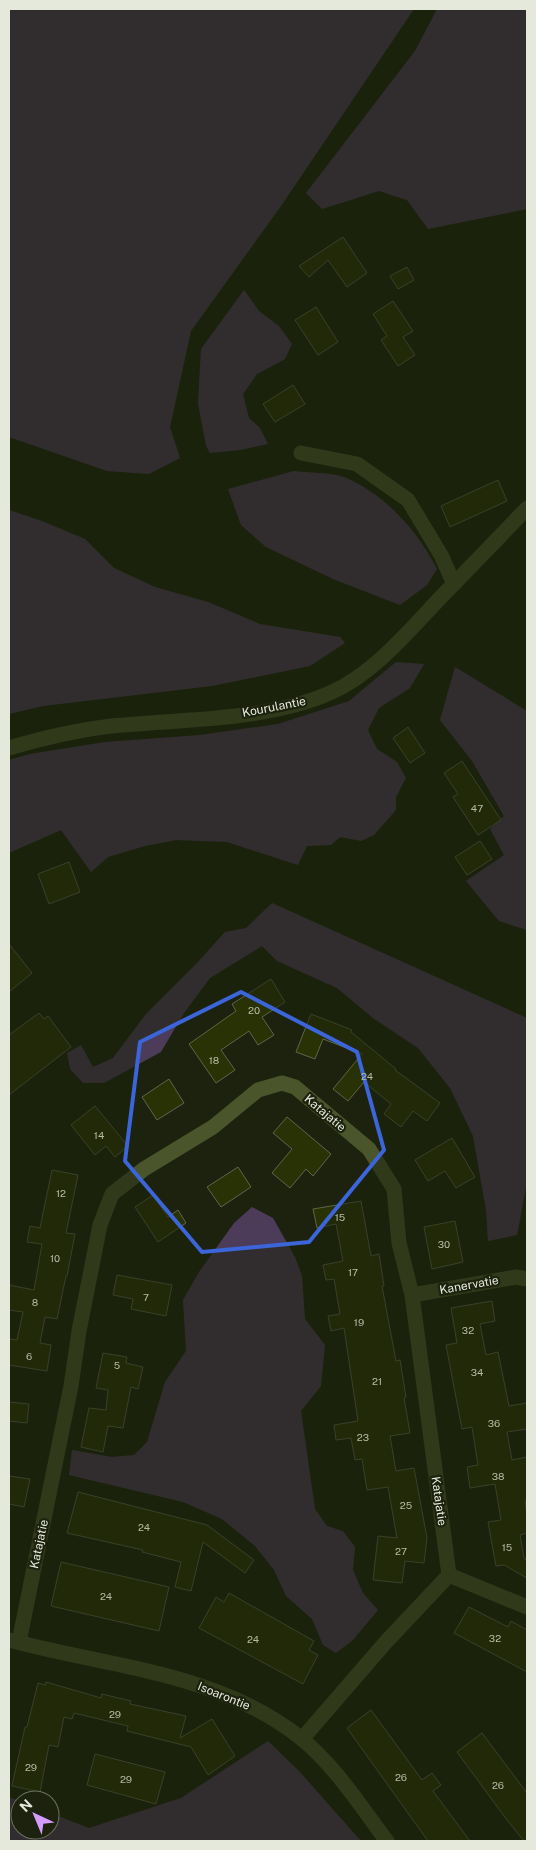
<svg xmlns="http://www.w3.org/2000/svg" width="536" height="1850" font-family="'Public Sans',sans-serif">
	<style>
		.green { fill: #4d3b5a }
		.building { fill: #293204; stroke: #5e654d }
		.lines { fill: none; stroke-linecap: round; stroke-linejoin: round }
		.minor { stroke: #4b552b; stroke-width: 15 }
		.tertiary { stroke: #4b552b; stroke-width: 15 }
		.marked { fill: none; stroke: #3b65d9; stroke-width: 4; stroke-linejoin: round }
		.labels { text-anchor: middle; stroke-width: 4.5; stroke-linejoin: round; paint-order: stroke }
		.number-label { font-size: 10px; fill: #b6bba6 }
		.street-label { font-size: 12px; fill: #e5e9dc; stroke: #1c220d }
	</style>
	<rect width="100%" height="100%" fill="#1c220d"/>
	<!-- green -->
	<path class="green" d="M9 9H414L281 206 191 331 170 427 180 458 149 474 107 471 9 437Z
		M437 9H527V209L428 229 407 200 379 191 322 209 306 193 415 51Z
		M244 290 259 311 279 326 292 344 285 359 257 374 243 394 249 418 260 428 268 444 240 450 210 453 206 446 198 403 201 349Z
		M294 471C308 473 331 472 344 477 385 494 417 530 437 569L427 585 400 605 333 579 266 547 241 525 228 489Z
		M9 510 42 521 85 539 114 568 155 587 208 602 260 624 340 637 345 643 310 666 212 686 43 706 9 714Z
		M396 662 424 664 410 688 379 708 368 730 377 749 397 762 406 778 396 797V810L374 835 361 841 340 837 331 845 307 846 298 865 227 842 176 840 145 846 108 857 91 872 61 830 9 853V760L30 754 105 742 200 735 278 724 349 701Z
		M455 667 527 711V930L499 921 466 881 504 855 490 829 504 816 472 761 440 720Z
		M272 903 527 1018V1182L517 1235 488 1241 486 1210 473 1136 450 1088 418 1048 373 1018 337 988 277 961 262 946 210 978 184 1013 161 1052 104 1083H83L70 1069 67 1053 81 1045 93 1067 113 1058 146 1014 197 963 225 932 246 928Z
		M252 1207 273 1218 295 1257 302 1276 305 1319 325 1345 321 1386 301 1411 315 1509 327 1526 343 1531 355 1547 353 1570 363 1593 378 1610 353 1640 336 1653 323 1645 312 1619 286 1596 274 1570 255 1546 222 1519 183 1502 69 1475 72 1450 112 1457 134 1455 147 1442 165 1382 186 1351 183 1300 199 1272 234 1223Z
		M268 1741 299 1771 361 1841H9V1797L20 1801V1830H50V1813L89 1828 181 1798Z"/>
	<!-- building -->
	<path class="building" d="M343 237 367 273 347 287 328 260 309 277 299 266Z
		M407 267 414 280 398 289 390 276Z
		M393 301 413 331 403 337 415 355 398 366 381 340 387 336 373 314Z
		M316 307 338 342 318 355 295 320Z
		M293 385 305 404 275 422 263 404Z
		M498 480 507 501 450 527 441 506Z
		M408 727 425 753 410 763 393 738Z
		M462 761 501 820 478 835 453 797 458 794 444 773Z
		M480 841 492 859 467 875 455 857Z
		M69 862 80 892 49 904 38 874Z
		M9 944 32 973 9 992Z
		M271 979 285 1002 262 1017 274 1035 258 1045 249 1031 221 1050 235 1070 216 1083 189 1044 236 1011 232 1004Z
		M39 1013 44 1019 48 1016 71 1047 9 1095V1035Z
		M311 1014 352 1030 351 1032 396 1069 395 1070 440 1103 427 1121 413 1111 401 1127 384 1114 391 1104 364 1082 348 1101 333 1089 362 1054 323 1039 315 1059 296 1052Z
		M169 1079 184 1103 157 1120 142 1097Z
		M95 1106 128 1146 115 1157 106 1146 95 1155 71 1125Z
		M287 1117 331 1154 313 1176 306 1169 290 1188 272 1173 292 1149 273 1133Z
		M452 1138 475 1177 456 1188 445 1171 428 1181 415 1160Z
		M238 1167 251 1187 221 1207 207 1187Z
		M52 1170 78 1175 66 1233 75 1234 67 1276H66L57 1319 45 1317 40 1343 51 1345 47 1371 9 1365V1339L17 1340 23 1312 9 1310V1285L34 1290 42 1244 27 1242 30 1226 40 1228Z
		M153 1195 168 1217 178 1210 186 1223 158 1242 135 1207Z
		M361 1201 371 1256 379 1254 384 1286H382L396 1361 400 1360 406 1397 404 1398 410 1433 390 1436 396 1471 414 1468 427 1538 424 1563 405 1561 402 1583 373 1580 378 1536 397 1538 388 1487 367 1490 362 1459 355 1460 351 1438 336 1440 334 1425 358 1421 344 1328 331 1331 328 1316 340 1314 334 1279 326 1280 323 1265 343 1261 336 1224 317 1228 313 1209Z
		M455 1221 463 1262 432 1269 424 1227Z
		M117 1275 172 1285 166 1316 131 1309 133 1299 113 1295Z
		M492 1301 495 1321 480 1324 486 1355 498 1352 509 1406 527 1403V1429L507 1432 512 1460 527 1457V1500H525L527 1516V1533L520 1535 524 1558 527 1561V1578L504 1565 496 1566 488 1522 501 1520 495 1484 470 1488 467 1467 478 1465 472 1427 462 1429 446 1345 457 1343 451 1308Z
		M103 1353 127 1357 126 1363 143 1367 138 1389 131 1387 123 1428 108 1426 103 1452 81 1447 89 1408 106 1410 108 1390 96 1388Z
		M9 1402 29 1404 27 1423 9 1421Z
		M9 1476 30 1479 24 1507 9 1504Z
		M78 1492 207 1525 254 1560 245 1573 203 1542 191 1591 175 1587 181 1562 142 1552 143 1550 67 1533Z
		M61 1562 169 1587 159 1631 51 1606Z
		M229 1593 314 1641 309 1650 318 1655 303 1684 199 1628 216 1597 224 1602Z
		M469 1607 508 1627 511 1621 527 1630V1672L454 1633Z
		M46 1682 101 1698 102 1694 131 1701 130 1704 186 1716 180 1738 212 1719 235 1756 208 1775 191 1747 127 1731 128 1726 74 1713 72 1719 64 1717 58 1747 49 1745 40 1792 12 1786 25 1727H27L38 1683 45 1685Z
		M371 1710 422 1780 432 1773 441 1785 433 1791 470 1841H428L347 1728Z
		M482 1733 527 1793V1841H524L507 1820 457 1752Z
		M95 1754 165 1772 156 1804 87 1785Z"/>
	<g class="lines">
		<!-- minor -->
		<path class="minor" d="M301 453 357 464 408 500 441 555 454 584
			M412 1295 516 1277 527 1279
			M449 1575 527 1607
			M19 1642 71 1386 79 1331 100 1225 112 1194 144 1169 213 1127 258 1090 282 1083 295 1087 369 1149 394 1189 399 1243 412 1295 449 1575 385 1643 302 1739"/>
		<!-- tertiary -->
		<path class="tertiary" d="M9 748C43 738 77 730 112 726 181 719 269 721 332 692 375 673 411 628 443 595 471 566 499 538 527 508
			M9 1640C108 1667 219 1672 302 1739 336 1767 361 1807 387 1841"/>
	</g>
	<!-- marked area -->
	<path d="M0 0H536V1850H0ZM241 992 357 1052 384 1150 309 1242 202 1252 125 1161 140 1042Z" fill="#1c220d" fill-opacity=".55" fill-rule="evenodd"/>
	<path class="marked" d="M241 992 357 1052 384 1150 309 1242 202 1252 125 1161 140 1042Z"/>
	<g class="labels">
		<!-- number labels -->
		<g class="number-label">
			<text x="477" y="812">47</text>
			<text x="254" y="1014">20</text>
			<text x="214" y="1064">18</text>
			<text x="367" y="1080">24</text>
			<text x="99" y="1139">14</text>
			<text x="61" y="1197">12</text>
			<text x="340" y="1221">15</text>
			<text x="444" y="1248">30</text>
			<text x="55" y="1262">10</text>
			<text x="353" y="1276">17</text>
			<text x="146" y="1301">7</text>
			<text x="35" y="1306">8</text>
			<text x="359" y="1326">19</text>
			<text x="468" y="1334">32</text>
			<text x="29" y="1360">6</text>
			<text x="117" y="1369">5</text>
			<text x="477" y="1376">34</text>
			<text x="377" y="1385">21</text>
			<text x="494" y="1427">36</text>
			<text x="363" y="1441">23</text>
			<text x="498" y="1480">38</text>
			<text x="406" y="1509">25</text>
			<text x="144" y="1531">24</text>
			<text x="507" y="1551">15</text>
			<text x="401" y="1555">27</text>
			<text x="106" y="1600">24</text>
			<text x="495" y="1642">32</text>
			<text x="253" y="1643">24</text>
			<text x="115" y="1718">29</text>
			<text x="31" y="1771">29</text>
			<text x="401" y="1781">26</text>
			<text x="126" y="1783">29</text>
			<text x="498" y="1789">26</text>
		</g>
		<!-- street labels -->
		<g class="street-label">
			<text transform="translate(274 707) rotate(-11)" y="4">Kourulantie</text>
			<text transform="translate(325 1113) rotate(40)" y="4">Katajatie</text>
			<text transform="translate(469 1285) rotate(-10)" y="4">Kanervatie</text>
			<text transform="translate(439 1501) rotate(82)" y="4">Katajatie</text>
			<text transform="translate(39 1544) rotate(-78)" y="4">Katajatie</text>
			<text transform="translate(224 1696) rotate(22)" y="4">Isoarontie</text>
		</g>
	</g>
	<!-- border -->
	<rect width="536" height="1850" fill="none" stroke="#e5e9dc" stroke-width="20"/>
	<!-- north arrow -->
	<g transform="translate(35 1815) rotate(316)"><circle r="24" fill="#1c220d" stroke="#6c7260"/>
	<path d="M0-4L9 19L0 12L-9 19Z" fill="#d49cfc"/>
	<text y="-8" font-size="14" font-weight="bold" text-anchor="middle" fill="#e5e9dc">N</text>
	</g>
</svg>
